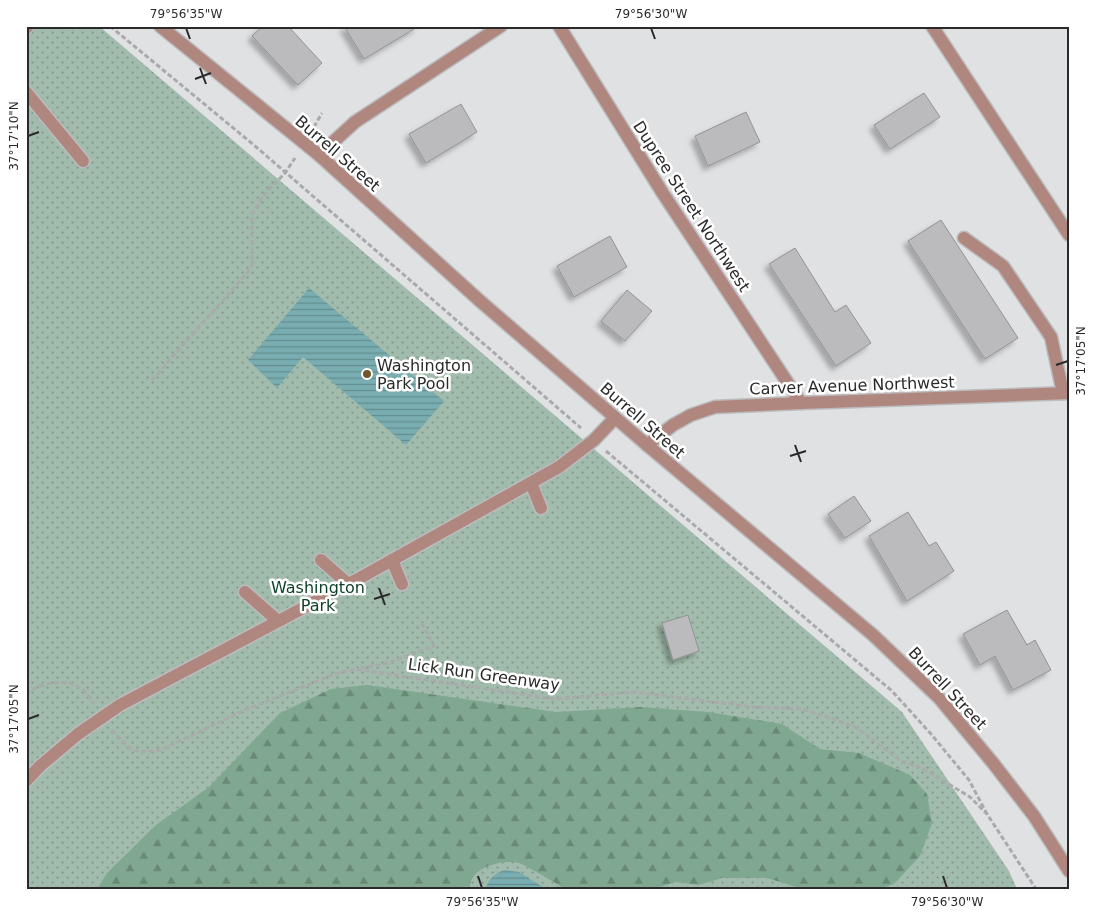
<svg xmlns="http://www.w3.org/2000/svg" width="1095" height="915" font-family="'DejaVu Sans',sans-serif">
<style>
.grass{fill:url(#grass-dots)}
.forest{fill:url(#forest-firs)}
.water{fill:url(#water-rules)}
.building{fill:#bbbbbd;stroke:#939395;filter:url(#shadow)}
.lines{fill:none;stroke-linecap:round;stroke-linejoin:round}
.service-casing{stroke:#bcbcbe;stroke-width:15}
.minor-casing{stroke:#bcbcbe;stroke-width:15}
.tertiary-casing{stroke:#bcbcbe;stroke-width:15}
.path{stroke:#a9aaac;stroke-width:3;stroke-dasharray:5 2.5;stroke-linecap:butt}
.service{stroke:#b0877f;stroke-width:12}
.minor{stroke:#b0877f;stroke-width:12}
.tertiary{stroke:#b0877f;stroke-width:12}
.ticks{fill:none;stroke:#2a2a2b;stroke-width:2}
.poi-dot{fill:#705829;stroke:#fff;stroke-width:2}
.labels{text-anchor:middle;stroke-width:5;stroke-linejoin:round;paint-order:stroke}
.street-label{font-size:16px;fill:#2a2a2b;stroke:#fff}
.poi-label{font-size:16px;fill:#2a2a2b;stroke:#fff;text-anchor:start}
.park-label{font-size:16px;fill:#0f422b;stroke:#fff}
.neatline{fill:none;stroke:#2a2a2b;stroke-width:2}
.ticks-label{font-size:12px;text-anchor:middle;fill:#2a2a2b}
</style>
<defs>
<pattern id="grass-dots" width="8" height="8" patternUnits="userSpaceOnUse" patternTransform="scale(1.25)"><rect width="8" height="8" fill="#a1bcac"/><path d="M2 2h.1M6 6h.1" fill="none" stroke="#83998c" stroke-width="1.8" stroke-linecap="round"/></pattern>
<pattern id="forest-firs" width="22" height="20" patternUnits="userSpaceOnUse" patternTransform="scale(1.25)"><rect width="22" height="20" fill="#80a891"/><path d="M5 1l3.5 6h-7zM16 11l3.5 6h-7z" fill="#698977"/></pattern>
<pattern id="water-rules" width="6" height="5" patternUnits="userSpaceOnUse" patternTransform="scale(1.25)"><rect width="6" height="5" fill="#79adb1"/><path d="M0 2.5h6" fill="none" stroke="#638d90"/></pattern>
<filter id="shadow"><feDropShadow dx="-4.5" dy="4.5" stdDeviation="2.5" flood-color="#0004"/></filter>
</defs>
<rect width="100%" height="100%" fill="#e0e1e3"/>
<!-- grass -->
<polygon class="grass" points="26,26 99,26 902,712 1009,871 1017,889 26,889"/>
<!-- forest -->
<path class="forest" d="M367,685L556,712L641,707L708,712L782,724L820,749L859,753L910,775L927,794L932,823L920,856L894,884L879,889H803L767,878H722L699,885L675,882L655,889H564C562,886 523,864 519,863C503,859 468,867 470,889H97L107,873L156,825L209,787L280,713L331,689Z"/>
<!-- water -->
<g class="water">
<polygon points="309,288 444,401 406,445 303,357 277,388 248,360"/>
<path d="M505,870L519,872L546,889H485C490,878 494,873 505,870Z"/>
</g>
<!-- building -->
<g class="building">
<polygon points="263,26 288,26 322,63 298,85 252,36"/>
<polygon points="344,26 419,26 364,59"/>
<polygon points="924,93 940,117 890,149 874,125"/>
<polygon points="461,104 477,132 426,163 409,134"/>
<polygon points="746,112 760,142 708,166 695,136"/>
<polygon points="941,220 1018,338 985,359 908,241"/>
<polygon points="610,236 627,267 574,297 557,266"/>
<polygon points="795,248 835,312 846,305 871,343 836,366 769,264"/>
<polygon points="627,290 652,311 625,341 601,321"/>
<polygon points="854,496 871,521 845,538 828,514"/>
<polygon points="908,512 929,546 936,542 954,571 907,601 869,536"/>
<polygon points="1007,610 1027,645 1035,640 1051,670 1013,690 995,656 980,665 963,634"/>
<polygon points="688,615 699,651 673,660 662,623"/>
</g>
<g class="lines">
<defs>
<g id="service">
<polyline points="26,28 28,26"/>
<polyline points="26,92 83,161"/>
<polyline points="964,238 1003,266 1051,337 1063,393"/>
<polyline points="531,483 541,508"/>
<polyline points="321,560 348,584"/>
<polyline points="392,560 402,584"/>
<polyline points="245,592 278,621"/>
</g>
<g id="minor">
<polyline points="559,26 662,192 801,403"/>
<polyline points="932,26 1069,235"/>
<polyline points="319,155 355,122 501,26"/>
<polyline points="647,445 673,425 691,415 715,407 801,403 1069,393"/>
<polyline points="26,781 40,766 78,734 120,705 358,579 559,467 594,440 615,418"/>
</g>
<polyline id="tertiary" points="160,26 319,155 480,301 647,445 873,635 939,698 993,763 1034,816 1069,871"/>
</defs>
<!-- service casing -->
<use href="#service" class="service-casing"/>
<!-- minor casing -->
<use href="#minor" class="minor-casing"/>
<!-- tertiary casing -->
<use href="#tertiary" class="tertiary-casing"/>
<!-- path -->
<g class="path">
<polyline points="110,26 255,146 581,428"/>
<polyline points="314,127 322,113"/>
<polyline points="152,380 247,273 252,265 252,215 263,196 285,173 295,158"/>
<polyline points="606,451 892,691 931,734 969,780 987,814"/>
<polyline points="361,668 388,663 434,646 420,620"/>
<path d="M26,693C43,682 71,676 86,693C89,695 91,700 93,703"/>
<polyline points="112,730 128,747 139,752 161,750 245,710 335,674 355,669 553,699 635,692 754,707 801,709 828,717 857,728 901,761 922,768 970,797 987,814 1036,889"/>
</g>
<!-- service -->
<use href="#service" class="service"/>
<!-- minor -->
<use href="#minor" class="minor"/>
<!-- tertiary -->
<use href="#tertiary" class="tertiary"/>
</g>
<!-- ticks -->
<path class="ticks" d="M186,28L190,39M651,28L655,39M200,68L206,84M195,79L211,73M28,136L39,132M1056,365L1068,361M795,445L801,462M790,456L806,451M379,588L385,605M374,599L390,594M28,719L39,715M478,876L482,888M943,876L947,888"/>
<!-- markers -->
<circle class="poi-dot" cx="367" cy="374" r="5"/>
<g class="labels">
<!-- street labels -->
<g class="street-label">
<text transform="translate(338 153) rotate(41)" y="6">Burrell Street</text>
<text transform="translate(692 206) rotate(57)" y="6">Dupree Street Northwest</text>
<text transform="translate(852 385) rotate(-2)" y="6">Carver Avenue Northwest</text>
<text transform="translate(643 420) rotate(41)" y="6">Burrell Street</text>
<text transform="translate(484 674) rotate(8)" y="6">Lick Run Greenway</text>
<text transform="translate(948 688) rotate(47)" y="6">Burrell Street</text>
</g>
<!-- poi labels -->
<g class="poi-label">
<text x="377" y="371">Washington<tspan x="377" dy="18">Park Pool</tspan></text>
</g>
<!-- park labels -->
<g class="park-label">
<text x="318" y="593">Washington<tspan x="318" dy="18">Park</tspan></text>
</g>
</g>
<!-- border -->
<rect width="1095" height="915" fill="none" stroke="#ffffff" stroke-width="55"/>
<rect x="28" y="28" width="1040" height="860" class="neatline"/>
<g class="ticks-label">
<text x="186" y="18">79°56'35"W</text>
<text x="651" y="18">79°56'30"W</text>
<text transform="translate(14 136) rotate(-90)" y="4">37°17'10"N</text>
<text transform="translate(1081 361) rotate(-90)" y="4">37°17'05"N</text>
<text transform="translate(14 719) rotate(-90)" y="4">37°17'05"N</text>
<text x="482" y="906">79°56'35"W</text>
<text x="947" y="906">79°56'30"W</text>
</g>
</svg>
